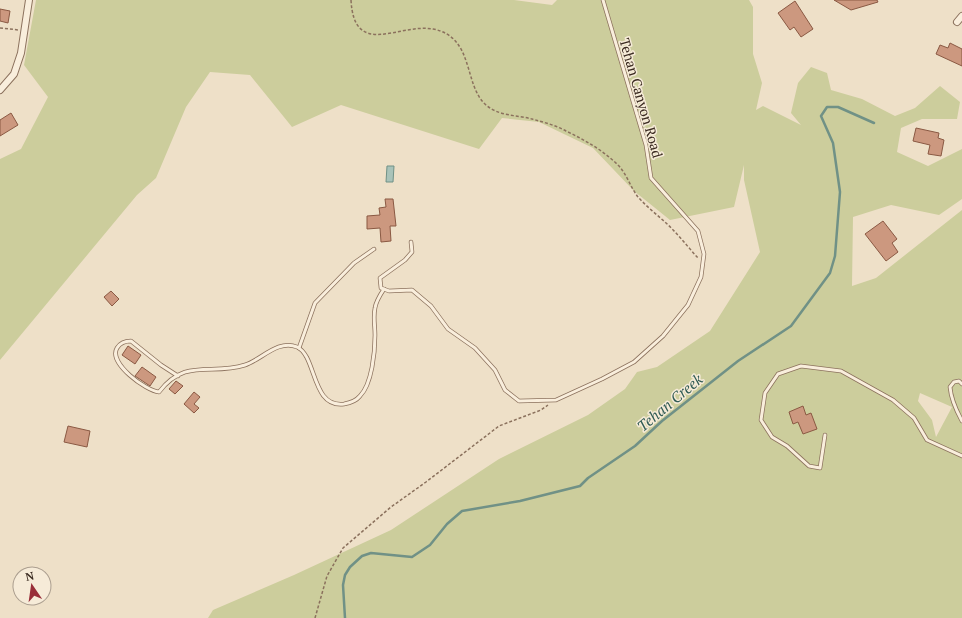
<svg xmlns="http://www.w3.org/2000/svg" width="962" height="618" font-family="'PT Serif',serif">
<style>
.green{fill:#cccd9c;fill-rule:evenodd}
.water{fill:#a9c3b9;stroke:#709186}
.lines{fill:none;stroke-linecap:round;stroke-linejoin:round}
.stream{stroke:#709186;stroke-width:2.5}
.building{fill:#cc987f;stroke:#8a5943}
.service-casing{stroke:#8b715d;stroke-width:4.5}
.minor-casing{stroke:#8b715d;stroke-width:8}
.path{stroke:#8b715d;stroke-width:1.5;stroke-dasharray:3 2;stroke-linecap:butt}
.service{stroke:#f9eedc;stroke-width:3}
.minor{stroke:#f9eedc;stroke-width:6}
.labels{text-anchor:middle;stroke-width:3;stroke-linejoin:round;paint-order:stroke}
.street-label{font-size:14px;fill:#3b2b21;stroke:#f6ebd8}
.water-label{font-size:15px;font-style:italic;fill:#305b54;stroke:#f6ebd8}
</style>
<rect width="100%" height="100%" fill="#eee0c8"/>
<!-- green -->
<path class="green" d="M36,0H514L552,5L557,0H749L753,7V54L762,83L756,110L763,106L801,125L791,113L798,83L811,67L827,73L831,90L862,99L895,116L915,108L940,86L960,102L957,119H922L901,128L897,152L928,166L962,149V199L939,215L891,205L853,217L852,286L876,278L962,210V618H208L213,610L294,575L391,530L499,459L588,415L625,389L637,372L657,367L710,331L760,252L744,180V165L734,207L670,220L634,191L593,148L539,122L502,118L479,149L341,105L292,127L250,75L210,72L186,107L156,178L137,195L0,360V159L21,149L48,97L24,65ZM920,393L952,407L936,437L932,420L918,401Z"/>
<!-- water -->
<polygon class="water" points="387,166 394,166 393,182 386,182"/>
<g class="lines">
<!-- stream -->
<polyline class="stream" points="345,618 343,585 345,575 350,567 362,556 371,553 412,557 430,545 447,524 462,511 520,501 580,486 588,478 635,446 662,421 738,361 791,326 830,273 835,256 840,192 833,143 821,116 827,107 838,107 874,123"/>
</g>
<!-- building -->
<g class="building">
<polygon points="834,0 877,0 878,2 851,10"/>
<polygon points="795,1 813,29 801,37 794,27 790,30 778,13"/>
<polygon points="0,9 10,11 8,23 0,21"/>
<polygon points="950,43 962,49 962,66 936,54 940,45 948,48"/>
<polygon points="11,113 18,125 0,136 0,120"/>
<polygon points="916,128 939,133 938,138 944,140 941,156 928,154 930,145 913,141"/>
<polygon points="385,199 393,199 396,226 390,226 391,241 381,242 380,228 367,229 367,216 380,215 379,208 386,207"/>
<polygon points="883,221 897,239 892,243 898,252 886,261 865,234"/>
<polygon points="111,291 119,299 112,306 104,297"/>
<polygon points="128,346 141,355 135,364 122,355"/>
<polygon points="142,367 156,377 150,386 135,376"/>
<polygon points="176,381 183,386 175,394 169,389"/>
<polygon points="194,392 200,397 194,404 199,408 194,413 184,404"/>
<polygon points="803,406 806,415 811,413 817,429 803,434 798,422 793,424 789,412"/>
<polygon points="68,426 90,431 87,447 64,442"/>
</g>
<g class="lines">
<defs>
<g id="service">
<polyline points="411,242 412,252 405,260 380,278 381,288 389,291 412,290 431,306 448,329 475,348 495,370 505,390 519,401 556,400 602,379 634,362 663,336 688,305 701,277 704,254 698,231 651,178 646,145 603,0"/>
<polyline points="299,348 315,303 354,263 374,249"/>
<path d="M178,376L161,365L131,341C125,341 120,343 117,348C108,363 146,391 159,392C186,357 211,376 245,365C261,360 278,339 297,347C317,356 311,408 344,404C350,403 356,401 360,396C372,384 375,352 375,335C375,326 373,317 375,308C376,301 380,295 384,289"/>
<path d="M962,384L959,381L954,382L950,387C951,399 956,410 962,421"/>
<polyline points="825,435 820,468 809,466 787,446 772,437 761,420 765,393 778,374 801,366 841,371 893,400 914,418 927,440 962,456"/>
</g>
<g id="minor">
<polyline points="957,22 962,16"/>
<polyline points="0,90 14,74 21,53 29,0"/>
</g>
</defs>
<!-- service casing -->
<use href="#service" class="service-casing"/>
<!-- minor casing -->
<use href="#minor" class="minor-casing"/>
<!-- path -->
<g class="path">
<path d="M351,0C354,59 399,23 433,29C475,37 463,85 486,105C498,116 517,115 532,119C543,122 555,125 566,131C585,140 604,151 619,166C627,175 631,188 638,197C646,206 656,214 665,222C677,233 687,246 698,258"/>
<polyline points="0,28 19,30"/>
<polyline points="315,618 327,576 343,548 391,507 426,482 499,426 541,410 548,405"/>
</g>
<!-- service -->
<use href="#service" class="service"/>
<!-- minor -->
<use href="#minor" class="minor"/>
</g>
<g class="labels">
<!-- street labels -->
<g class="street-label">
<text transform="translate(641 98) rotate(74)" y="5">Tehan Canyon Road</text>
</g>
<!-- water labels -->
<g class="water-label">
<text transform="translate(670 403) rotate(-40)" y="5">Tehan Creek</text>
</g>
</g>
<!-- north arrow -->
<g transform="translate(32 586) rotate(347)"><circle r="19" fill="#f6ebd8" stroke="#ab9e8f"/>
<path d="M0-3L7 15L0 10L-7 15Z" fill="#992e38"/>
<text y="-6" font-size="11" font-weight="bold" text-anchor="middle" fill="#3b2b21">N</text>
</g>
</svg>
